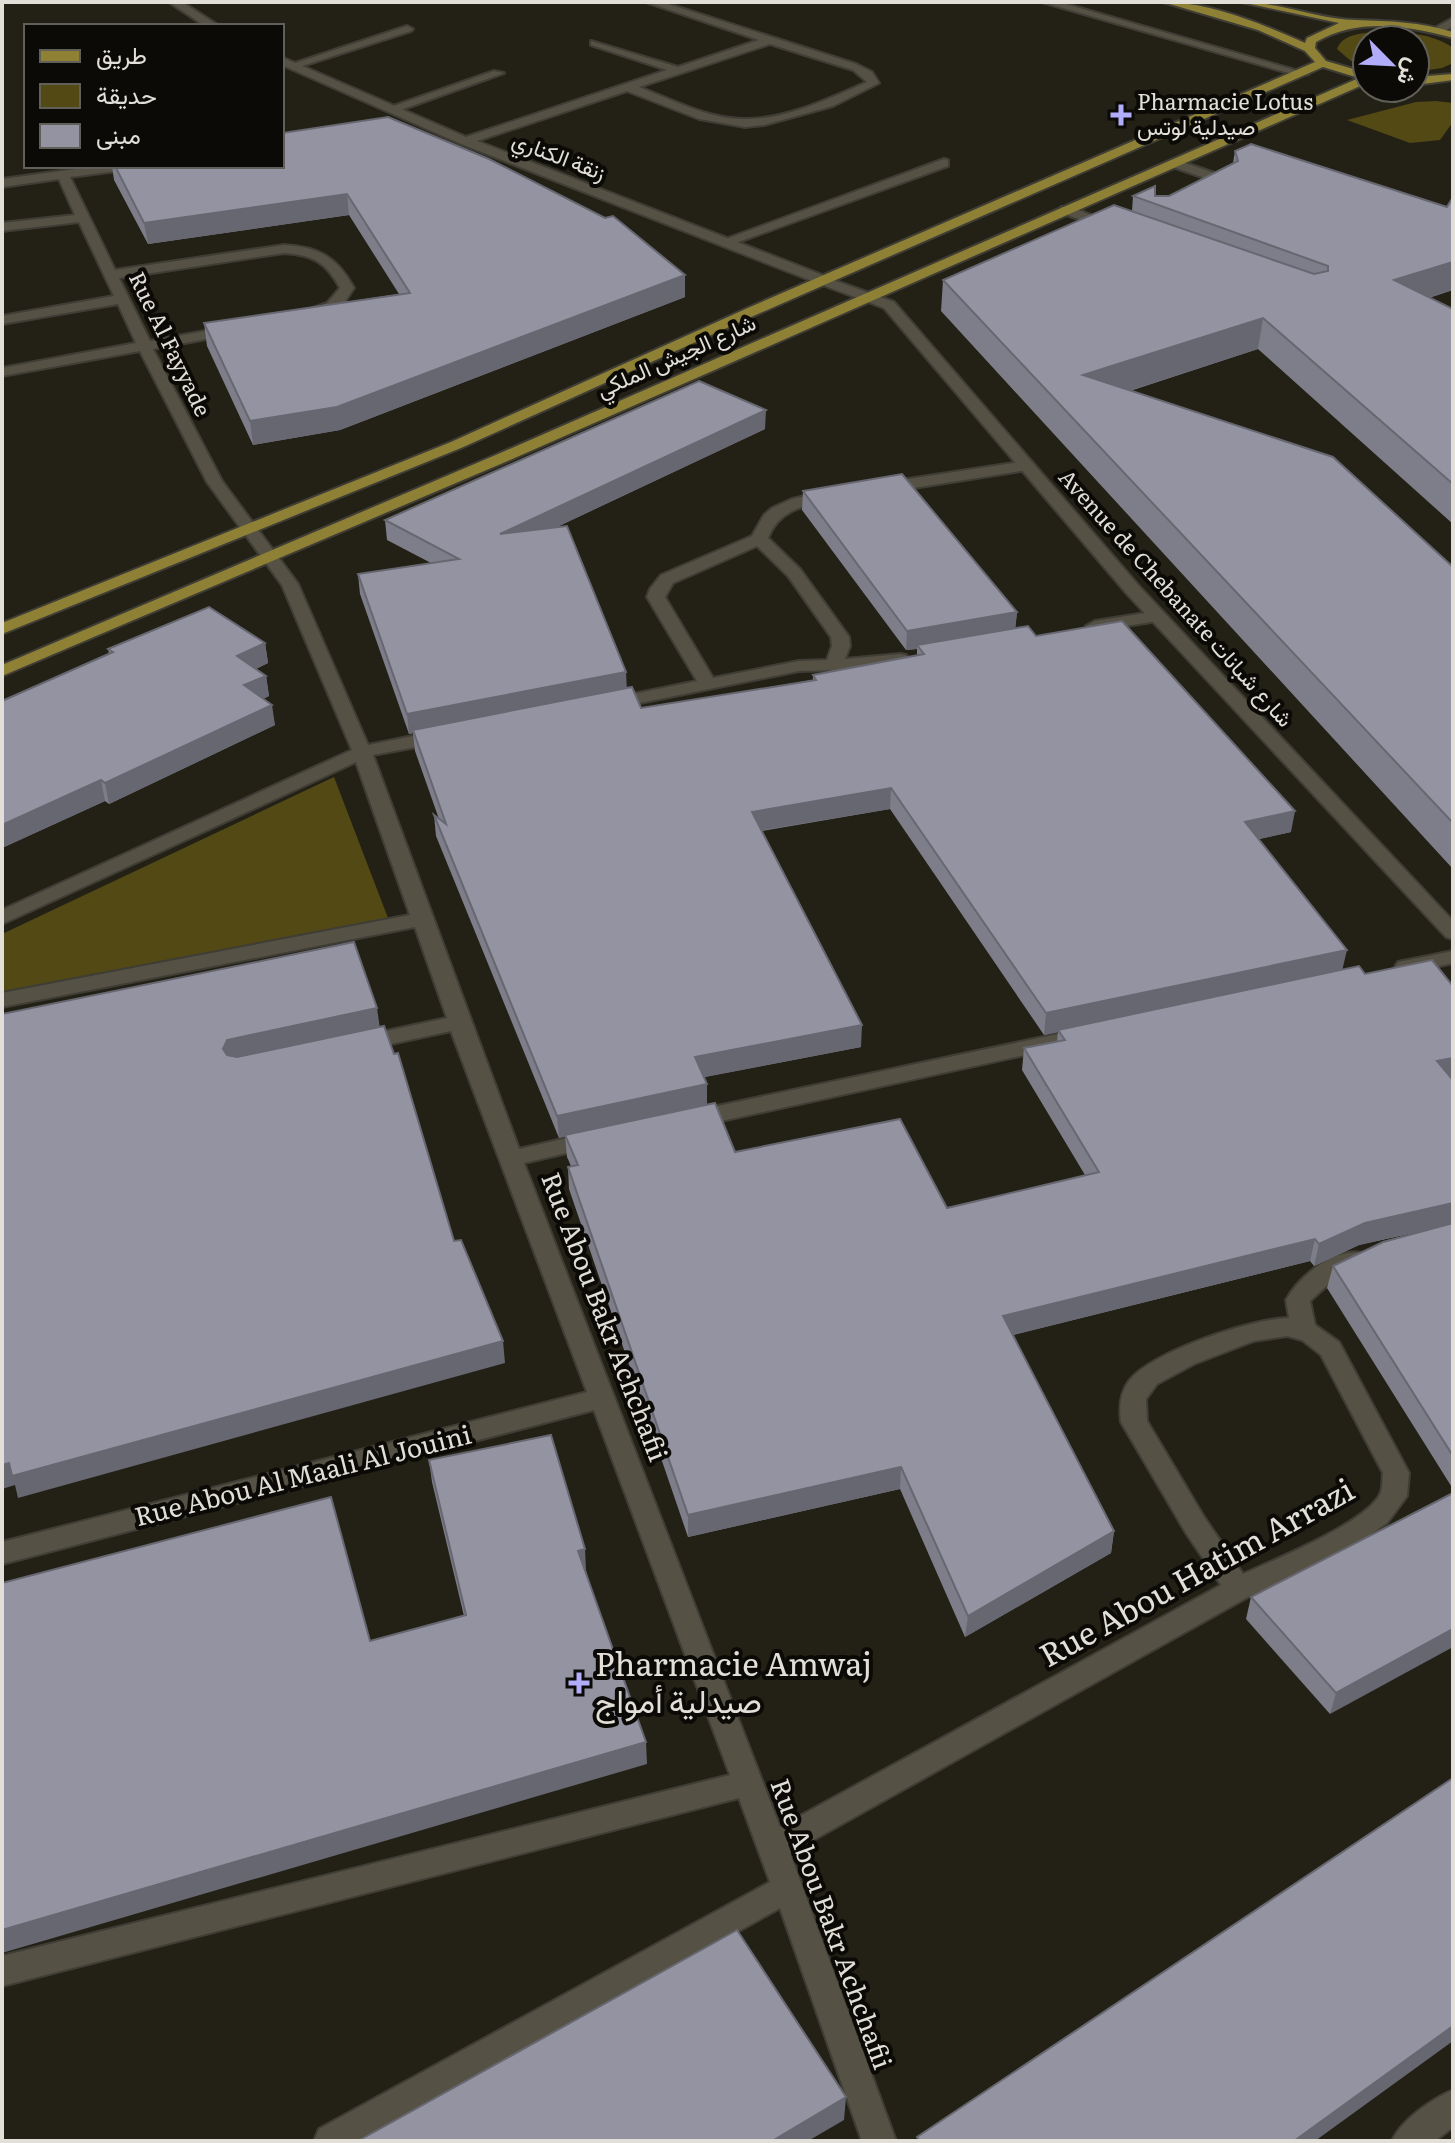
<svg xmlns="http://www.w3.org/2000/svg" width="1455" height="2143" font-family="Literata,Vazirmatn,serif">
<style>
.green{fill:#524915}
.lines{fill:none;stroke-linecap:round;stroke-linejoin:round}
.service-casing{stroke:#3f3d35;stroke-width:4}
.minor-casing{stroke:#3f3d35;stroke-width:4}
.tertiary-casing{stroke:#3f3d35;stroke-width:4}
.primary-casing{stroke:#3f3d35;stroke-width:4}
.service{fill:#555245;fill-rule:evenodd}
.minor{fill:#555245;fill-rule:evenodd}
.tertiary{fill:#555245;fill-rule:evenodd}
.primary{fill:#8e8135;fill-rule:evenodd}
.wall{fill:#7e7e8b;fill-rule:evenodd}
.shaded-wall{fill:#676771}
.building{fill:#9393a2;stroke:#676771;stroke-width:2}
.poi-dot{fill:#b1adfa;stroke:#0b0a06;stroke-width:3}
.labels{text-anchor:middle;stroke-width:8;stroke-linejoin:round;paint-order:stroke}
.far-poi-label{font-size:22px;fill:#e1dfd8;stroke:#0b0a06;text-anchor:start}
.far-street-label{font-size:22px;fill:#e1dfd8;stroke:#0b0a06}
.street-label{font-size:26px;fill:#e1dfd8;stroke:#0b0a06}
.near-street-label{font-size:32px;fill:#e1dfd8;stroke:#0b0a06}
.near-poi-label{font-size:32px;fill:#e1dfd8;stroke:#0b0a06;text-anchor:start}
</style>
<rect width="100%" height="100%" fill="#232115"/>
<!-- green -->
<g class="green">
<path d="M1379,32C1403,32 1433,33 1453,48V63L1442,68L1415,72V40H1367V67L1351,61L1337,49C1343,33 1364,33 1379,32Z"/>
<polygon points="1436,101 1453,103 1453,122 1440,140 1410,143 1347,120 1416,102"/>
<polygon points="334,777 388,918 2,992 2,934"/>
</g>
<g class="lines">
<defs>
<g id="service">
<polygon points="407,26 413,29 411,31 296,68 286,66"/>
<polygon points="494,71 504,73 395,112 385,109"/>
<polygon points="944,159 948,160 948,166 730,245 718,242"/>
<polygon points="1174,159 1229,178 1233,187 1228,195 1218,195 1219,183 1170,166 1168,163"/>
<polygon points="1061,207 1071,207 1121,227 1114,231 1061,213"/>
</g>
<g id="minor">
<polygon points="169,2 182,2 219,26 205,26"/>
<path d="M646,2H662L856,64L872,72L879,83L833,106L764,125L745,127L699,119L627,91L477,141L830,278V284H820L461,144L282,65V58L286,59L466,137L667,70L591,45V41L678,67L759,40ZM770,44L853,70L867,82C830,98 787,119 747,119C710,120 673,100 639,87Z"/>
<polygon points="1042,2 1059,2 1309,74 1299,76"/>
<polygon points="1453,18 1453,26 1441,33 1433,33 1433,29"/>
<path d="M98,166H131L125,170L70,177L115,270L284,245C319,247 337,257 354,288L342,306L310,318L305,317V311L327,303L340,288C326,262 313,255 284,253L119,278L150,341L233,326L240,330L233,334L153,349L222,481L298,584L368,745L443,730L452,736L443,742L373,755L519,1149L593,1132L601,1135L604,1140L601,1145L524,1163L780,1827L1221,1585L1186,1533L1121,1422C1119,1407 1120,1393 1129,1381C1150,1352 1254,1318 1289,1318L1286,1300C1300,1275 1337,1245 1367,1254L1371,1260L1367,1266L1333,1280L1310,1301L1315,1325L1339,1342L1409,1473L1407,1496L1387,1523L1348,1550L1248,1597L790,1853L896,2141H862L780,1908L363,2141H314L319,2129L770,1882L739,1798L2,1986V1956L730,1775L594,1410L2,1564V1542L587,1392L451,1031L358,1051L350,1049L347,1044L350,1039L358,1037L447,1018L415,927L2,1007V993L410,915L356,762L2,924V910L352,750L282,585L207,482L140,351L2,376V368L136,343L118,304L2,324V316L114,296L79,222L2,231V223L75,215L59,179L2,187V179ZM1287,1336L1302,1340L1321,1355L1383,1473C1382,1479 1383,1486 1381,1492C1371,1521 1272,1561 1243,1574L1204,1517L1147,1421L1146,1399L1157,1384L1194,1364L1254,1341Z"/>
<polygon points="1027,461 1033,463 1033,469 882,493 874,488 882,483"/>
<path d="M832,490L840,495L838,498C809,505 780,507 768,538L800,569L849,637L850,646L845,659L900,654L906,655L909,659L906,663L873,669L799,671L610,709L604,708L601,704L604,700L697,681L647,597L650,589L661,575L752,536L764,515L772,508L792,499ZM757,546L788,576L831,637L832,646L827,660L799,661L713,678L665,597L673,583Z"/>
<polygon points="1158,611 1167,616 1164,620 1095,631 1086,626 1095,621"/>
<polygon points="1453,951 1453,963 1405,974 1395,967 1398,962"/>
<polygon points="1086,1028 1094,1030 1097,1035 1094,1040 689,1128 681,1125 678,1120 681,1115 689,1112"/>
<path d="M1453,2090V2127L1435,2141H1392C1401,2120 1432,2099 1453,2090Z"/>
</g>
<polygon id="tertiary" points="825,277 894,302 1139,586 1453,921 1453,939 1446,937 1127,594 884,308 820,284 820,278"/>
<g id="primary">
<path d="M1163,2C1210,2 1262,24 1305,43L1307,38L1339,23L1241,2C1280,2 1320,20 1356,20C1390,21 1420,22 1453,32V38C1407,26 1360,17 1316,42L1315,48L1326,61L1367,73V83L510,460L2,676V665L498,454L1359,78L1323,67L760,313L461,448L2,634V623L451,442L750,307L1315,62L1305,51L1258,30Z"/>
<polygon points="1453,74 1453,80 1415,85 1415,77"/>
</g>
</defs>
<!-- service casing -->
<use href="#service" class="service-casing"/>
<!-- minor casing -->
<use href="#minor" class="minor-casing"/>
<!-- tertiary casing -->
<use href="#tertiary" class="tertiary-casing"/>
<!-- primary casing -->
<use href="#primary" class="primary-casing"/>
<!-- service -->
<use href="#service" class="service"/>
<!-- minor -->
<use href="#minor" class="minor"/>
<!-- tertiary -->
<use href="#tertiary" class="tertiary"/>
<!-- primary -->
<use href="#primary" class="primary"/>
</g>
<!-- wall -->
<g class="wall">
<polygon points="1235,151 1447,207 1453,197 1453,290 1429,298 1453,309 1453,524 1258,349 1130,391 1453,567 1453,869 941,311 943,280 1132,211 1133,196 1169,196 1233,163"/>
<polygon points="112,166 282,166 685,275 685,297 340,430 253,445 207,346 204,323 399,294 349,215 148,244 114,180"/>
<path d="M765,429L557,527L627,688L641,708L813,680V675L917,656V649L906,650L802,510L803,491L1017,612L1015,629L1036,636L1291,832L1259,839L1342,969L1365,974L1453,986V1078L1452,1079L1453,1080V1489L1327,1288L1333,1266L1445,1226L1359,1245L1314,1266L1310,1261L1013,1335L1114,1531L1111,1553L965,1637L900,1489L688,1537L569,1189L568,1167L571,1166L567,1157L565,1136L559,1138L436,836L434,815L439,819L415,751L413,733L409,734L360,594L358,574L431,563L387,540L385,520ZM890,809L1044,1035L1058,1032L1057,1042L1024,1048L1022,1070L1085,1175L947,1208L735,1152L707,1105V1084L704,1077L861,1047L762,831Z"/>
<polygon points="265,643 268,663 256,669 266,676 269,696 263,699 275,725 109,804 105,801 2,848 109,654 108,649"/>
<polygon points="429,1460 586,1571 647,1764 370,1641 464,1616 432,1482"/>
<polygon points="1453,1493 1330,1714 1246,1619 1251,1597"/>
</g>
<!-- shaded-wall -->
<g class="shaded-wall">
<polygon points="347,194 349,215 148,244 144,223"/>
<polygon points="1453,262 1453,290 1388,310 1394,280"/>
<polygon points="685,275 685,297 340,430 253,445 250,421"/>
<polygon points="1263,318 1258,349 1079,407 1083,375"/>
<polygon points="766,410 765,429 501,553 500,534"/>
<polygon points="1017,612 1015,632 917,645 917,649 906,650 907,631"/>
<polygon points="265,643 268,663 240,676 237,656"/>
<polygon points="626,672 627,692 409,734 407,714"/>
<polygon points="266,676 269,696 247,705 244,685"/>
<polygon points="272,705 275,725 109,804 105,783"/>
<polygon points="101,780 105,801 2,848 2,825"/>
<polygon points="891,788 890,809 752,832 752,812"/>
<polygon points="1295,811 1291,832 1242,843 1245,822"/>
<polygon points="1347,950 1342,971 1044,1035 1046,1013"/>
<polygon points="377,1008 380,1029 226,1071 223,1049 227,1040"/>
<polygon points="862,1025 861,1047 695,1079 695,1057"/>
<polygon points="1453,1058 1453,1078 1432,1083 1437,1061"/>
<polygon points="707,1084 707,1106 559,1138 557,1116"/>
<polygon points="1453,1203 1452,1224 1359,1245 1314,1266 1319,1244 1365,1223"/>
<polygon points="1315,1239 1310,1261 1001,1338 1003,1316"/>
<polygon points="503,1341 505,1363 18,1498 15,1485 2,1489 2,1465"/>
<polygon points="901,1467 900,1489 688,1537 688,1515"/>
<polygon points="1114,1531 1111,1553 965,1637 968,1616"/>
<polygon points="585,1549 586,1571 579,1573 578,1551"/>
<polygon points="1453,1629 1453,1647 1330,1714 1336,1693"/>
<polygon points="646,1742 647,1764 2,1953 2,1930"/>
<polygon points="1453,2026 1453,2041 1315,2141 1294,2141"/>
<polygon points="846,2097 844,2120 808,2141 772,2141"/>
</g>
<!-- building -->
<g class="building">
<polygon points="388,117 489,159 605,218 613,216 685,275 337,407 250,421 204,323 410,293 347,194 144,223 115,166 282,166 282,133"/>
<polygon points="1251,144 1447,207 1453,197 1453,262 1394,280 1453,309 1453,484 1263,318 1083,375 1333,457 1453,567 1453,823 943,280 1114,205 1314,274 1328,271 1328,266 1133,196 1155,186 1155,196 1169,196 1238,161 1235,151"/>
<polygon points="699,381 766,410 500,534 567,526 626,672 407,714 358,574 459,559 385,520"/>
<polygon points="902,474 1017,612 907,631 803,491"/>
<polygon points="209,607 265,643 237,656 266,676 244,685 272,705 105,783 101,780 2,825 2,701 113,652 108,649"/>
<polygon points="1122,621 1295,811 1245,822 1347,950 1046,1013 891,788 752,812 862,1025 695,1057 707,1084 557,1116 434,815 446,824 413,730 632,687 641,708 816,680 813,675 924,654 917,645 1028,626 1036,636"/>
<polygon points="354,942 377,1008 227,1040 223,1049 227,1055 237,1057 384,1026 394,1054 398,1053 454,1241 461,1240 503,1341 12,1476 9,1463 2,1465 2,1014"/>
<polygon points="1432,960 1453,986 1453,1058 1437,1061 1453,1080 1453,1203 1365,1223 1319,1244 1315,1239 1003,1316 1114,1531 968,1616 901,1467 688,1515 568,1167 578,1165 565,1135 715,1103 735,1152 900,1119 947,1208 1099,1172 1024,1048 1065,1040 1058,1030 1359,966 1365,974"/>
<polygon points="1453,1223 1453,1456 1333,1266 1383,1242"/>
<polygon points="551,1435 585,1549 578,1551 646,1742 2,1930 2,1583 331,1497 370,1641 466,1615 429,1460"/>
<polygon points="1453,1493 1453,1629 1336,1693 1251,1597"/>
<polygon points="1453,1778 1453,2026 1294,2141 920,2141 917,2137"/>
<polygon points="737,1930 846,2097 772,2141 358,2141"/>
</g>
<!-- markers -->
<g class="poi-dot">
<path d="M1117 103h8v8h8v8h-8v8h-8v-8h-8v-8h8z"/>
<path d="M575 1671h8v8h8v8h-8v8h-8v-8h-8v-8h8z"/>
</g>
<g class="labels">
<!-- far-poi labels -->
<g class="far-poi-label">
<text x="1137" y="110">Pharmacie Lotus<tspan x="1137" dy="25">صيدلية لوتس</tspan></text>
</g>
<!-- far-street labels -->
<g class="far-street-label">
<text transform="translate(559 156) rotate(21)" y="8">زنقة الكناري</text>
<text transform="translate(170 344) rotate(64)" y="8">Rue Al Fayyade</text>
<text transform="translate(676 356) rotate(-24)" y="8">شارع الجيش الملكي</text>
<text transform="translate(1176 598) rotate(48)" y="8">Avenue de Chebanate شارع شبانات</text>
</g>
<!-- street labels -->
<g class="street-label">
<text transform="translate(604 1317) rotate(69)" y="9">Rue Abou Bakr Achchafii</text>
<text transform="translate(303 1476) rotate(-14)" y="9">Rue Abou Al Maali Al Jouini</text>
<text transform="translate(831 1924) rotate(70)" y="9">Rue Abou Bakr Achchafii</text>
</g>
<!-- near-street labels -->
<g class="near-street-label">
<text transform="translate(1197 1573) rotate(-29)" y="11">Rue Abou Hatim Arrazi</text>
</g>
<!-- near-poi labels -->
<g class="near-poi-label">
<text x="595" y="1676">Pharmacie Amwaj<tspan x="595" dy="37">صيدلية أمواج</tspan></text>
</g>
</g>
<!-- border -->
<rect width="1455" height="2143" fill="none" stroke="#e1dfd8" stroke-width="8"/>
<!-- legend -->
<rect x="24" y="24" width="260" height="144" fill="#0b0a06" stroke="#615f5a" stroke-width="2"/>
<rect x="40" y="50" width="40" height="12" fill="#8e8135" stroke="#615f5a" stroke-width="2"/>
<text x="96" y="64" font-size="24" fill="#e1dfd8">طريق</text>
<rect x="40" y="84" width="40" height="24" fill="#524915" stroke="#615f5a" stroke-width="2"/>
<text x="96" y="104" font-size="24" fill="#e1dfd8">حديقة</text>
<rect x="40" y="124" width="40" height="24" fill="#9393a2" stroke="#615f5a" stroke-width="2"/>
<text x="96" y="144" font-size="24" fill="#e1dfd8">مبنى</text>
<!-- north arrow -->
<g transform="translate(1391 64) rotate(114)"><circle r="38" fill="#0b0a06" stroke="#615f5a" stroke-width="2"/>
<path d="M0-6L14 30L0 20L-14 30Z" fill="#b1adfa"/>
<text y="-12" font-size="22" font-weight="bold" text-anchor="middle" fill="#e1dfd8">ش</text>
</g>
</svg>
